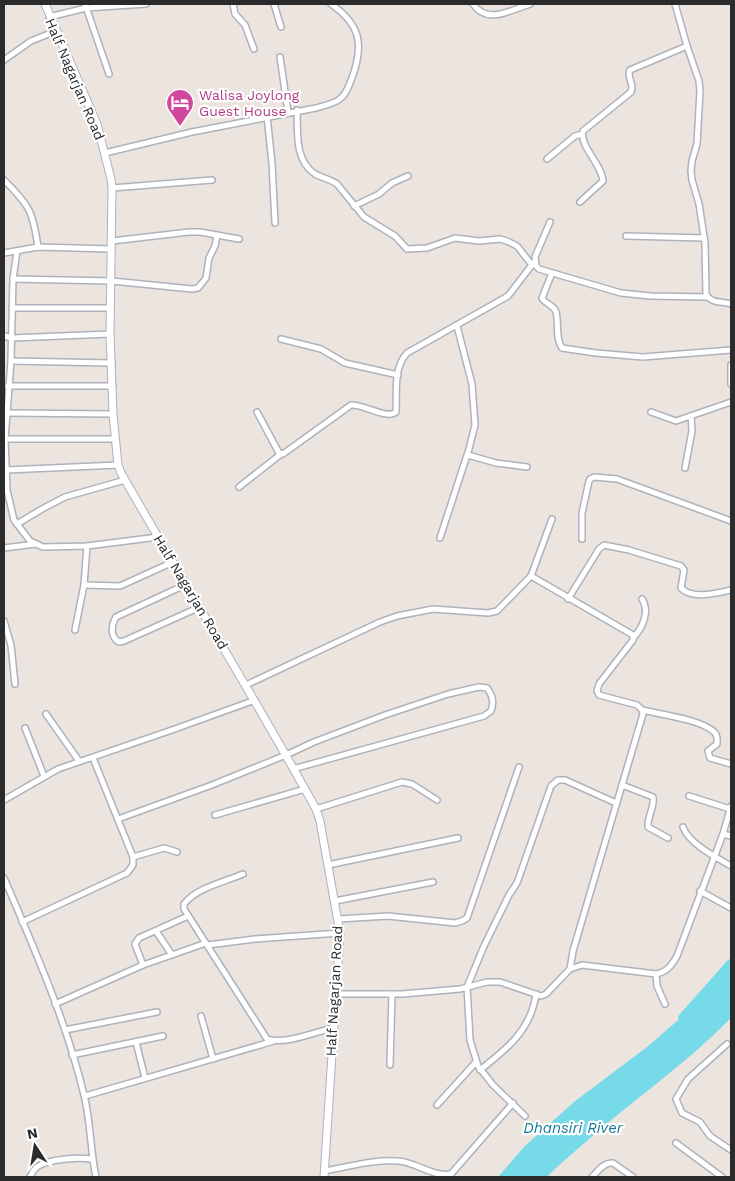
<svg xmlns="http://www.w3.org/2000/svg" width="735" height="1181" font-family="'Work Sans',sans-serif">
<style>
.water{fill:#76dae9}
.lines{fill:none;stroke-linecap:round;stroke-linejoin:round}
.river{stroke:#76dae9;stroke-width:10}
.street-casing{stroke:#aeb2bb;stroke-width:8}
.secondary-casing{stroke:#aeb2bb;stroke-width:9}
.street{stroke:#fff;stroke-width:5}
.secondary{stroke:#fff;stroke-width:7}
.labels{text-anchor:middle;stroke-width:4.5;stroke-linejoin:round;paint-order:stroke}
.street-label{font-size:14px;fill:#2b2b2b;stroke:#fff}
.hotel-label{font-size:14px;fill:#b23c85;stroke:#fff;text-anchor:start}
.water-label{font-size:15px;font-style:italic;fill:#147b96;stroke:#fff}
</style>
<rect width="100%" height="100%" fill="#ece4de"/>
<!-- water -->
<path class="water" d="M731,970V1018C685,1065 630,1102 581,1146C570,1156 557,1166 547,1177H498L525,1146L574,1102L647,1047L720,984Z"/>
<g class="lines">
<!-- river -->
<polyline class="river" points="683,1018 731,964"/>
<defs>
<g id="street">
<polyline points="85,4 109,74"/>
<polyline points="233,4 235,14 245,25 254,49"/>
<polyline points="274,4 281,27"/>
<path d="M473,4C487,25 511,10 530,4"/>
<path d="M675,4L687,46L699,81L700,91L697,144L692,161L691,171L692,180L699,204L705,243L706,294C711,304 722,301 731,304"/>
<polyline points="49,17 86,8 146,4"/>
<polyline points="280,57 288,112"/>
<polyline points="4,60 31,41 56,31"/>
<path d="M297,110C298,132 294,160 315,174C322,178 330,179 337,184L364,217L395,236L407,249L427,248L455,238L479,241L500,239L507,241L517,246L532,265"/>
<polyline points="267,116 272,163 275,223"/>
<path d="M105,153L192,132L316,108C325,105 335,104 341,98C347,93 349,85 352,78C364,45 361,25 331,4"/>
<polyline points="547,159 575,136 582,134"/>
<path d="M4,180C30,206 33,212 38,247"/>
<polyline points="112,188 212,180"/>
<path d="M580,202L603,181C602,164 579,146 583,131L631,92C635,84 626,77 630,70L687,46"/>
<polyline points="354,206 379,194 392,183 408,176"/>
<polyline points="550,222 535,257 536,266 539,269 621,293 650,296 708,297"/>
<polyline points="626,236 704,238"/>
<polyline points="112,241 189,232 200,232 239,239"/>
<polyline points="17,251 13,279 11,361 5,439 7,490 14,520 30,541 43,547 87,546 158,537"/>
<polyline points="4,253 38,247 111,249"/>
<path d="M552,273L542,298C545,304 554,305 556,312C559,323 555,338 562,348L596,353L643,357L731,350"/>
<polyline points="13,279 112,281 192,289 198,288 206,278 209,258 215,246 217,235"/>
<polyline points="12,308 110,308"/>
<polyline points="4,336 12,338 110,334"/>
<polyline points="281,339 321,349 345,363 398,375"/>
<polyline points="11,361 112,363"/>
<polyline points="731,365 731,384"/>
<polyline points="8,386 113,386"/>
<path d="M257,412L279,453L283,454L351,405C364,404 387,420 396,412C397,393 393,368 407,353L508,296L535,261"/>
<polyline points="651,412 676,421 731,402"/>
<polyline points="7,413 113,414"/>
<polyline points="5,439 115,439"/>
<polyline points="468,455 496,463 527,467"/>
<polyline points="685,468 692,431 691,416"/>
<polyline points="6,470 118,465"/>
<polyline points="239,487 281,454"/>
<polyline points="17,524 42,509 65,497 125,480"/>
<polyline points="440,538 469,449 475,425 472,384 457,326"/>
<polyline points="582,539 582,513 589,481 590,479 594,477 617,479 731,521"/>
<polyline points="4,548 36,544"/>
<polyline points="531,576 633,635 633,640 599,684 597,691 599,695 637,705 642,710 643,714 573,951 570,969"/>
<path d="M187,584L116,617C111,625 110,637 119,642L124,641L200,607"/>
<polyline points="84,585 120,586 173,562"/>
<path d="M568,599L599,549L604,545L629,550L681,566L684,570L681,588C692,600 717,593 731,590"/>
<polyline points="4,621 11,645 15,684"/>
<polyline points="75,630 84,585 87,546"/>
<path d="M634,637C643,627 650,611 642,599"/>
<polyline points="246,685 380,622 397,616 433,609 488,613 497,611 531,576 552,519"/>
<path d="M642,710C659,714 704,720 715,733C718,736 717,740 717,744L708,751L710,758L731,764"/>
<polyline points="46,714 79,761"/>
<polyline points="25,728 44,776"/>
<path d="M622,785L653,797C655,807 647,817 648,827L668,838"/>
<polyline points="689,796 730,809"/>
<polyline points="4,800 58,769 172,730 255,700"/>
<polyline points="316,809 402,782 412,784 437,800"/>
<polyline points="215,815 305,789"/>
<path d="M118,819L212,785L286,755L314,742L385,715L448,694L479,687L487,688C493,696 494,702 491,711L484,716L293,769"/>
<path d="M683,827C689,844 716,857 731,866"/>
<polyline points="723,834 731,836"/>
<polyline points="133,857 164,848 177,852"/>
<polyline points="328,865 458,838"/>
<path d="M243,874C224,882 196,888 184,904V909L267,1039C285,1045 315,1032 333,1028"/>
<path d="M4,878C34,948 66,1020 84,1095C91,1122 90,1150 96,1177"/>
<polyline points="700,891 731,908"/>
<polyline points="335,901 433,882"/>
<polyline points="338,919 388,916 455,923 462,921 467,918 519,767"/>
<polyline points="22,922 127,873 133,865 133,857 93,758"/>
<polyline points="156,931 172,955"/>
<polyline points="208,945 255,939 340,933"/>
<polyline points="143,965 135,944 139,938 188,916"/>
<polyline points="656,974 657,986 665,1004"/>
<path d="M335,994H402L460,989L487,982H500L541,996L546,994L570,969L582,965L656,974C667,972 672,965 677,956L723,834L731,806"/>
<polyline points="55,1004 143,965 206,943"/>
<polyline points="201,1016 213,1059"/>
<polyline points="65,1030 157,1012"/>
<polyline points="136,1042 145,1078"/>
<polyline points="727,1044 688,1079 676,1099 682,1113 700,1122 710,1136 731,1150"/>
<polyline points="72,1055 163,1036"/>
<polyline points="390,1065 392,994"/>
<path d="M480,1070C507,1049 531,1030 536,994"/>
<polyline points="85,1096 274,1041"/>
<polyline points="437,1105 476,1062"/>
<polyline points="525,1116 493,1085 478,1066 470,1040 467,987 484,946 509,895 517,883 551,786 558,780 565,780 616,803"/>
<polyline points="676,1143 722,1177"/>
<path d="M324,1171C348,1167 374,1159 398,1161C416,1162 432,1177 451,1174L513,1103"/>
<path d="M30,1177C32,1173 33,1170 37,1167C48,1159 78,1157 92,1159"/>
<path d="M592,1177C598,1171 604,1162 613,1163L633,1177"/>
</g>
<path id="secondary" d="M45,4L97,124L111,179L112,188L110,334L113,414L118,465L121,473C185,585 253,695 316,809L320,821L340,933L324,1177"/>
</defs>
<!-- street casing -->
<use href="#street" class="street-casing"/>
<!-- secondary casing -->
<use href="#secondary" class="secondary-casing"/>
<!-- street -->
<use href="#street" class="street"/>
<!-- secondary -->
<use href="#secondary" class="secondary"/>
</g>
<!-- icons -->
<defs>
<symbol id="hotel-pin" viewBox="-11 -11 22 30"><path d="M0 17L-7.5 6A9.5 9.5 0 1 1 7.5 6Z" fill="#d1479c" stroke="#fff"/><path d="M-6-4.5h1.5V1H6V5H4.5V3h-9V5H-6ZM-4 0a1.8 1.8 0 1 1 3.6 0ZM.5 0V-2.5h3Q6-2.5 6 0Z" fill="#fff"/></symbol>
</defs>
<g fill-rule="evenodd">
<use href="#hotel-pin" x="164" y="87" width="32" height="43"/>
</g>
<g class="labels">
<!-- street labels -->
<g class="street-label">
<text transform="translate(75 79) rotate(67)" y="5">Half Nagarjan Road</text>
<text transform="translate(191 592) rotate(59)" y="5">Half Nagarjan Road</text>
<text transform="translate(334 991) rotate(-87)" y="5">Half Nagarjan Road</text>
</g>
<!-- hotel labels -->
<g class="hotel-label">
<text x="199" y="100">Walisa Joylong<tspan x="199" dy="16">Guest House</tspan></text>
</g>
<!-- water labels -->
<g class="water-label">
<text x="573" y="1133">Dhansiri River</text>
</g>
</g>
<!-- border -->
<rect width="735" height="1181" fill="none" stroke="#2b2b2b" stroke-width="10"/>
<!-- north arrow -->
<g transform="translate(35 1146) rotate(348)" stroke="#ffffff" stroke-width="4" paint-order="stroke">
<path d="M0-4L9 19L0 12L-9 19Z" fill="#2b2b2b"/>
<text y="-8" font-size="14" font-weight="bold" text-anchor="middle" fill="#2b2b2b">N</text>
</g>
</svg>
